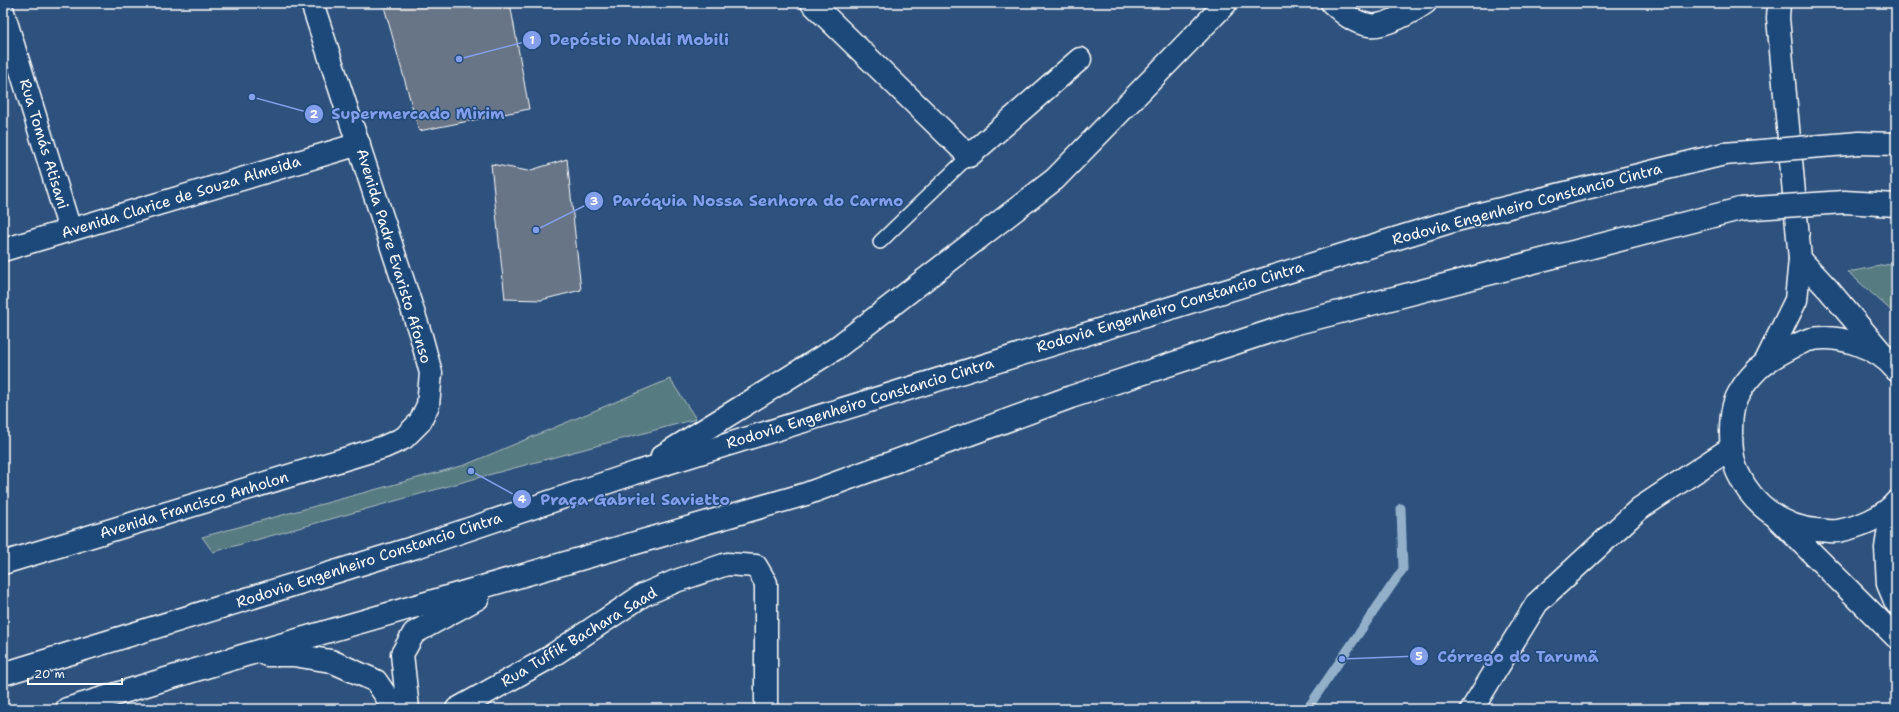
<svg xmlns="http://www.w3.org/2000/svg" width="1899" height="712" font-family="'Shantell Sans',sans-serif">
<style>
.green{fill:#567b81;stroke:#aabdc0}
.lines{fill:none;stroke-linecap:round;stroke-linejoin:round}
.stream{stroke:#93b0cb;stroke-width:9}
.building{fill:#687487;stroke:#fff}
.service-casing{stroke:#fff;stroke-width:16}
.minor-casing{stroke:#fff;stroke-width:25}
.tertiary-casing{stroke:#fff;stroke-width:25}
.primary-casing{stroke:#fff;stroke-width:25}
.motorway-casing{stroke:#fff;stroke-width:25}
.service{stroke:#1f4a7a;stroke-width:13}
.minor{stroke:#1f4a7a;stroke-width:22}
.tertiary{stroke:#1f4a7a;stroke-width:22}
.primary{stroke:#1f4a7a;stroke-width:22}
.motorway{stroke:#1f4a7a;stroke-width:22}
.motorway-bridge-casing{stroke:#fff;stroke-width:25;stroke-linecap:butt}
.motorway-bridge{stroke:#1f4a7a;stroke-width:22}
.labels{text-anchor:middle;stroke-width:3;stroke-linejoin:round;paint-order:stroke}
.street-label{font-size:15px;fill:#fff;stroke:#1f4a7a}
.leader{fill:none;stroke:#839eea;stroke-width:1.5}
.callout-dot{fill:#839eea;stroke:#1f4a7a;stroke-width:1.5}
.mark-label{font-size:12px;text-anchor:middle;font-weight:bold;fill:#fff}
.callout-label{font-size:16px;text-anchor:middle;font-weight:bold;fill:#839eea;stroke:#1f4a7a;stroke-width:3;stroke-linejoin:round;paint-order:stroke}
</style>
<rect width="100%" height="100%" fill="#2e527d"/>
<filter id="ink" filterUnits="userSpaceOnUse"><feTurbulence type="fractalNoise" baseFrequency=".025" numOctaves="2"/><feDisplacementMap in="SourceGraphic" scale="8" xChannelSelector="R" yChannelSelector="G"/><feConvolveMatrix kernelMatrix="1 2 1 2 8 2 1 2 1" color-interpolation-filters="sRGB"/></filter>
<g filter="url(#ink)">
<!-- green -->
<g class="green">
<polygon points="1896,263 1896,315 1848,272"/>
<polygon points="670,379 696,419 477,478 213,552 202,537 465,465"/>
</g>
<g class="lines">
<!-- stream -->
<g class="stream">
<polyline points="1684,4 1684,3"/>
<polyline points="1307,709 1403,569 1401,508"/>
</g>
</g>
<!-- building -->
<g class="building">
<polygon points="383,3 467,3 468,8 493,3 510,3 529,109 419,131"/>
<polygon points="567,159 581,290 541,300 505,299 491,164 528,171"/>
</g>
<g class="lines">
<defs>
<polyline id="service" points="880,242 969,156"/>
<g id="minor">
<polyline points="812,3 969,156 1080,59"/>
<polyline points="3,12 70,230"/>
<polyline points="3,250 359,144"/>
<polyline points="457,709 547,659 643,595 676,581 727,564 756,566 766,583 766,709"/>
<polyline points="1472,709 1537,603 1639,509 1731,448"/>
</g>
<polyline id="tertiary" points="3,563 384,447 404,438 420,422 428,405 431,373 421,336 312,3"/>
<g id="primary">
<path d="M1332,3C1343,13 1354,23 1369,25C1383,28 1414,11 1425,3"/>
<polyline points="1800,259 1828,289 1882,353"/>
<polyline points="1765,363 1796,300 1800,259 1778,18 1779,3"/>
<path d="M1896,370C1878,347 1837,333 1808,340C1801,342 1772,358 1765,363C1757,369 1746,381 1741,390C1733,401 1731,418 1731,431C1731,445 1732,462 1739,475C1753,505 1784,528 1817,530C1823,530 1831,532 1838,531C1858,527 1883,518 1896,502"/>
</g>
<g id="motorway">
<polyline points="1859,143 1896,144"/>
<polyline points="1844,202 1896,205"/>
<polyline points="662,456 835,349 1055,179 1226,3"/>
<polyline points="1892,507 1886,548 1888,584 1896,603"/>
<polyline points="1777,518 1896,637"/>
<polyline points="267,655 293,655 331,661 376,681 395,709"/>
<polyline points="3,674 416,547 635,473 1456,220 1724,154"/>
<polyline points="67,709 242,656 806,494 1071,397 1293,324 1740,209"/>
<polyline points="408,709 402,654 414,633 478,598"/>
</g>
</defs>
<!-- service casing -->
<use href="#service" class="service-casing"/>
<!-- minor casing -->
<use href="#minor" class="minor-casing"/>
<!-- tertiary casing -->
<use href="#tertiary" class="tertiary-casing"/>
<!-- primary casing -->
<use href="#primary" class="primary-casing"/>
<!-- motorway casing -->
<use href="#motorway" class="motorway-casing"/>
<!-- service -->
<use href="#service" class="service"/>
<!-- minor -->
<use href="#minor" class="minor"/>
<!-- tertiary -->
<use href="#tertiary" class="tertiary"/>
<!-- primary -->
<use href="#primary" class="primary"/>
<!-- motorway -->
<use href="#motorway" class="motorway"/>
<defs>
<g id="motorway-bridge">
<polyline points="1724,154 1859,143"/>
<polyline points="1740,209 1844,202"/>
</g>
</defs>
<!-- motorway-bridge casing -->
<use href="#motorway-bridge" class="motorway-bridge-casing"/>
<!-- motorway-bridge -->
<use href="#motorway-bridge" class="motorway-bridge"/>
</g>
</g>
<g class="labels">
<!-- street labels -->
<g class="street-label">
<text transform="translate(44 144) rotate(73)" y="5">Rua Tomás Atisani</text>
<text transform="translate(181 197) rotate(-17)" y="5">Avenida Clarice de Souza Almeida</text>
<text transform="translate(1527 204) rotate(-15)" y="5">Rodovia Engenheiro Constancio Cintra</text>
<text transform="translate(394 256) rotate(73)" y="5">Avenida Padre Evaristo Afonso</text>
<text transform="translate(1170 307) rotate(-17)" y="5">Rodovia Engenheiro Constancio Cintra</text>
<text transform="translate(860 403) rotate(-17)" y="5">Rodovia Engenheiro Constancio Cintra</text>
<text transform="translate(194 505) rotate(-17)" y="5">Avenida Francisco Anholon</text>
<text transform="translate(369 560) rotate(-18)" y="5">Rodovia Engenheiro Constancio Cintra</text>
<text transform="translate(579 637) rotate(-31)" y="5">Rua Tuffik Bachara Saad</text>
</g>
</g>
<!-- callouts -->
<path class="leader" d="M459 59L532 40M252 97L314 114M536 230L594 201M471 471L522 499M1342 659L1419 656"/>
<g class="callout-dot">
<circle cx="459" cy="59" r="4"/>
<circle cx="252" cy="97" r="4"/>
<circle cx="536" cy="230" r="4"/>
<circle cx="471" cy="471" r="4"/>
<circle cx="1342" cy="659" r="4"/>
<circle cx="532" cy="40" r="10"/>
<circle cx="314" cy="114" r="10"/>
<circle cx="594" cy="201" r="10"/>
<circle cx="522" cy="499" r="10"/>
<circle cx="1419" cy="656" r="10"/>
</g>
<g class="mark-label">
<text x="532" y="44">1</text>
<text x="314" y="118">2</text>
<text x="594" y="205">3</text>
<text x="522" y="503">4</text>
<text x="1419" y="660">5</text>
</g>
<g class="callout-label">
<text x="639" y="45">Depóstio Naldi Mobili</text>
<text x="418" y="119">Supermercado Mirim</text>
<text x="758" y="206">Paróquia Nossa Senhora do Carmo</text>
<text x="635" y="505">Praça Gabriel Savietto</text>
<text x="1518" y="662">Córrego do Tarumã</text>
</g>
<!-- margin -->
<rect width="1899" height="712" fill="none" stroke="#1f4a7a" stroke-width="16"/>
<rect x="8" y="8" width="1883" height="696" fill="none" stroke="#fff" stroke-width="1.5" filter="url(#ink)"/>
<!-- scale -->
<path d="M28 678v6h94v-6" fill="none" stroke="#ffffff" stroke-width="2"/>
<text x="34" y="678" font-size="12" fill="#ffffff" stroke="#1f4a7a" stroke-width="3" paint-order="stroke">20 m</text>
</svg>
